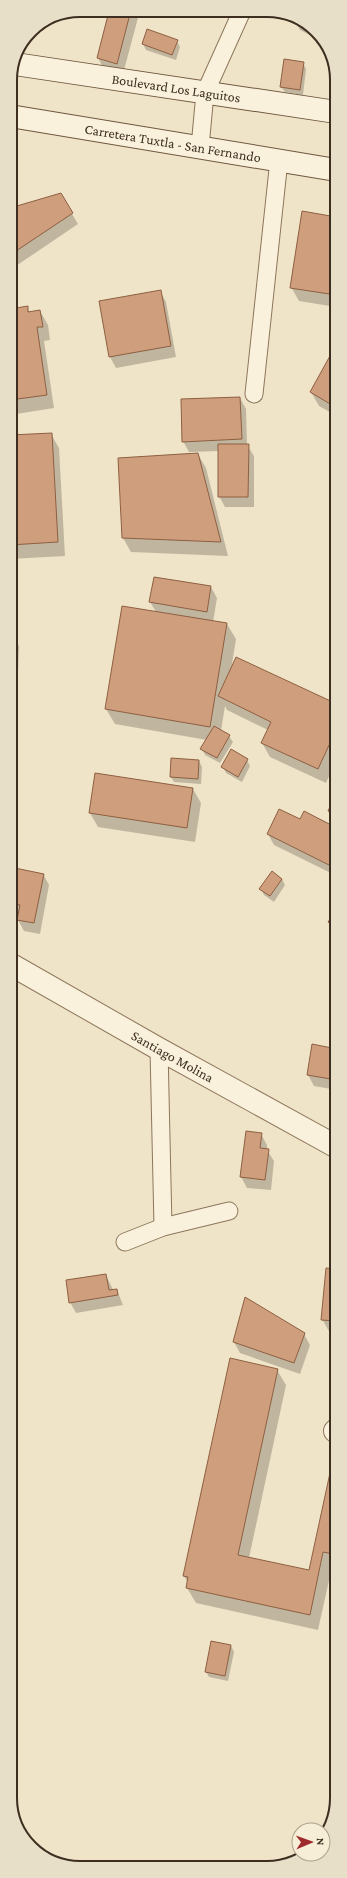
<svg xmlns="http://www.w3.org/2000/svg" width="347" height="1878" font-family="'Crimson Pro',serif">
<style>
.shadow{fill:#0003}
.building{fill:#cf9f7d;stroke:#8d5f41}
.lines{fill:none;stroke-linecap:round;stroke-linejoin:round}
.lane-casing{stroke:#8d765c;stroke-width:19}
.street-casing{stroke:#8d765c;stroke-width:24}
.secondary-casing{stroke:#6f573f;stroke-width:24}
.lane{stroke:#faf1dc;stroke-width:17}
.street{stroke:#faf1dc;stroke-width:22}
.secondary{stroke:#faf1dc;stroke-width:22}
.labels{text-anchor:middle;stroke-width:3;stroke-linejoin:round;paint-order:stroke}
.street-label{font-size:14px;fill:#3d2e20;stroke:#f7eed8}
.rim{fill:none;stroke:#3d2e20;stroke-width:2}
</style>
<rect width="100%" height="100%" fill="#f0e4c8"/>
<!-- shadow -->
<g class="shadow">
<polygon points="139,14 123,74 104,69 98,58 109,15"/>
<polygon points="293,17 320,34 324,42 300,30"/>
<polygon points="177,41 180,47 176,60 146,50 143,44"/>
<polygon points="303,63 306,69 303,95 285,92 281,87"/>
<polygon points="60,194 78,224 10,270 10,209"/>
<polygon points="303,212 336,218 336,307 299,301 291,287"/>
<polygon points="160,291 166,302 176,357 116,368 110,357"/>
<polygon points="27,307 30,313 40,311 48,325 50,340 44,341 54,408 10,415 10,310"/>
<polygon points="336,347 337,416 319,406 311,392"/>
<polygon points="240,398 246,409 247,445 254,456 254,507 225,507 219,496 219,451 189,452 183,441"/>
<polygon points="51,434 59,448 65,556 10,559 10,436"/>
<polygon points="198,454 206,468 228,556 131,552 123,538"/>
<polygon points="211,587 217,598 213,622 227,624 236,639 231,670 337,705 337,759 326,783 270,757 262,743 268,730 227,710 225,706 221,731 229,736 233,742 220,763 205,755 202,749 207,740 115,724 106,709 156,612 150,602"/>
<polygon points="10,635 13,635 19,646 18,673 10,672"/>
<polygon points="247,760 250,766 242,782 226,773 223,767"/>
<polygon points="199,761 202,767 201,784 174,782 171,777"/>
<polygon points="96,775 193,789 201,803 195,842 98,827 90,813"/>
<polygon points="337,795 337,824 329,811"/>
<polygon points="301,821 337,829 337,876 274,845 268,834"/>
<polygon points="10,868 43,874 49,885 40,934 24,931 18,920 19,914 10,912"/>
<polygon points="282,879 285,885 274,902 264,895 261,889"/>
<polygon points="337,911 337,933 329,922"/>
<polygon points="337,1050 337,1090 314,1086 308,1075"/>
<polygon points="261,1134 267,1145 267,1150 274,1161 271,1190 247,1188 241,1177"/>
<polygon points="337,1270 337,1334 330,1333 322,1319"/>
<polygon points="106,1275 113,1290 117,1290 123,1305 76,1313 70,1302"/>
<polygon points="304,1334 310,1345 300,1374 240,1353 234,1342"/>
<polygon points="277,1370 286,1385 249,1558 310,1571 337,1461 337,1568 332,1567 318,1630 196,1603 187,1588 188,1583 184,1576"/>
<polygon points="231,1646 234,1652 228,1681 209,1677 206,1672"/>
</g>
<!-- building -->
<g class="building">
<polygon points="130,14 117,64 97,58 108,15"/>
<polygon points="147,29 178,40 172,55 142,44"/>
<polygon points="284,59 304,62 300,90 280,87"/>
<polygon points="61,193 73,213 10,255 10,208"/>
<polygon points="302,211 336,217 336,295 290,288"/>
<polygon points="161,290 171,346 109,357 99,301"/>
<polygon points="28,306 28,312 40,310 43,327 37,327 47,395 10,400 10,309"/>
<polygon points="336,345 337,408 310,392"/>
<polygon points="240,397 242,439 182,442 181,399"/>
<polygon points="52,433 58,542 10,545 10,435"/>
<polygon points="218,444 249,444 248,497 218,497"/>
<polygon points="198,453 221,542 122,538 118,458"/>
<polygon points="154,577 211,586 207,612 149,602"/>
<polygon points="122,606 227,623 210,727 105,709"/>
<polygon points="10,634 14,634 13,662 10,662"/>
<polygon points="236,657 337,704 337,744 331,741 318,769 261,743 271,722 218,696"/>
<polygon points="214,726 230,735 217,758 200,749"/>
<polygon points="231,749 248,759 238,777 221,767"/>
<polygon points="171,758 199,760 198,779 170,777"/>
<polygon points="95,773 193,788 187,828 89,813"/>
<polygon points="337,792 337,815 328,811"/>
<polygon points="279,809 300,819 304,811 337,828 337,869 267,834"/>
<polygon points="10,867 44,874 34,923 17,920 20,905 10,903"/>
<polygon points="272,871 282,879 270,896 259,889"/>
<polygon points="337,909 337,928 328,922"/>
<polygon points="312,1044 337,1049 337,1080 307,1075"/>
<polygon points="246,1131 262,1133 260,1148 269,1149 265,1180 240,1177"/>
<polygon points="326,1268 337,1269 337,1321 321,1320"/>
<polygon points="106,1274 109,1290 117,1289 118,1295 69,1303 66,1280"/>
<polygon points="245,1297 305,1333 294,1363 233,1342"/>
<polygon points="230,1358 278,1369 238,1555 309,1570 333,1459 337,1460 337,1555 323,1552 310,1615 186,1588 188,1577 183,1576"/>
<polygon points="211,1641 231,1645 225,1676 205,1672"/>
</g>
<g class="lines">
<defs>
<g id="lane">
<polyline points="200,147 205,93 241,13"/>
<polyline points="254,394 279,160"/>
<polyline points="159,1049 163,1227"/>
<polyline points="125,1242 163,1227 229,1211"/>
</g>
<g id="street">
<path id="s1" d="M10,964L159,1049L337,1147"/>
<polyline points="335,1431 337,1429"/>
</g>
<g id="secondary">
<path id="s2" d="M15,64L336,112"/>
<path id="s3" d="M10,116L336,170"/>
</g>
</defs>
<!-- lane casing -->
<use href="#lane" class="lane-casing"/>
<!-- street casing -->
<use href="#street" class="street-casing"/>
<!-- secondary casing -->
<use href="#secondary" class="secondary-casing"/>
<!-- lane -->
<use href="#lane" class="lane"/>
<!-- street -->
<use href="#street" class="street"/>
<!-- secondary -->
<use href="#secondary" class="secondary"/>
</g>
<g class="labels">
<!-- street labels -->
<g class="street-label">
<text dy="5" stroke="none"><textPath href="#s2" startOffset="163">Boulevard Los Laguitos</textPath></text>
<text dy="5" stroke="none"><textPath href="#s3" startOffset="165">Carretera Tuxtla - San Fernando</textPath></text>
<text dy="5" stroke="none"><textPath href="#s1" startOffset="187">Santiago Molina</textPath></text>
</g>
</g>
<!-- crop -->
<path d="M0 0H347V1878H0ZM80 17H267A63 63 0 0 1 330 80V1798A63 63 0 0 1 267 1861H80A63 63 0 0 1 17 1798V80A63 63 0 0 1 80 17Z" fill="#e8dfc9" fill-rule="evenodd"/>
<path class="rim" d="M80 17H267A63 63 0 0 1 330 80V1798A63 63 0 0 1 267 1861H80A63 63 0 0 1 17 1798V80A63 63 0 0 1 80 17Z"/>
<!-- north arrow -->
<g transform="translate(311 1842) rotate(88)"><circle r="19" fill="#f7eed8" stroke="#ada18e"/>
<path d="M0-3L7 15L0 10L-7 15Z" fill="#9e2a2b"/>
<text y="-6" font-size="11" font-weight="bold" text-anchor="middle" fill="#3d2e20">N</text>
</g>
</svg>
